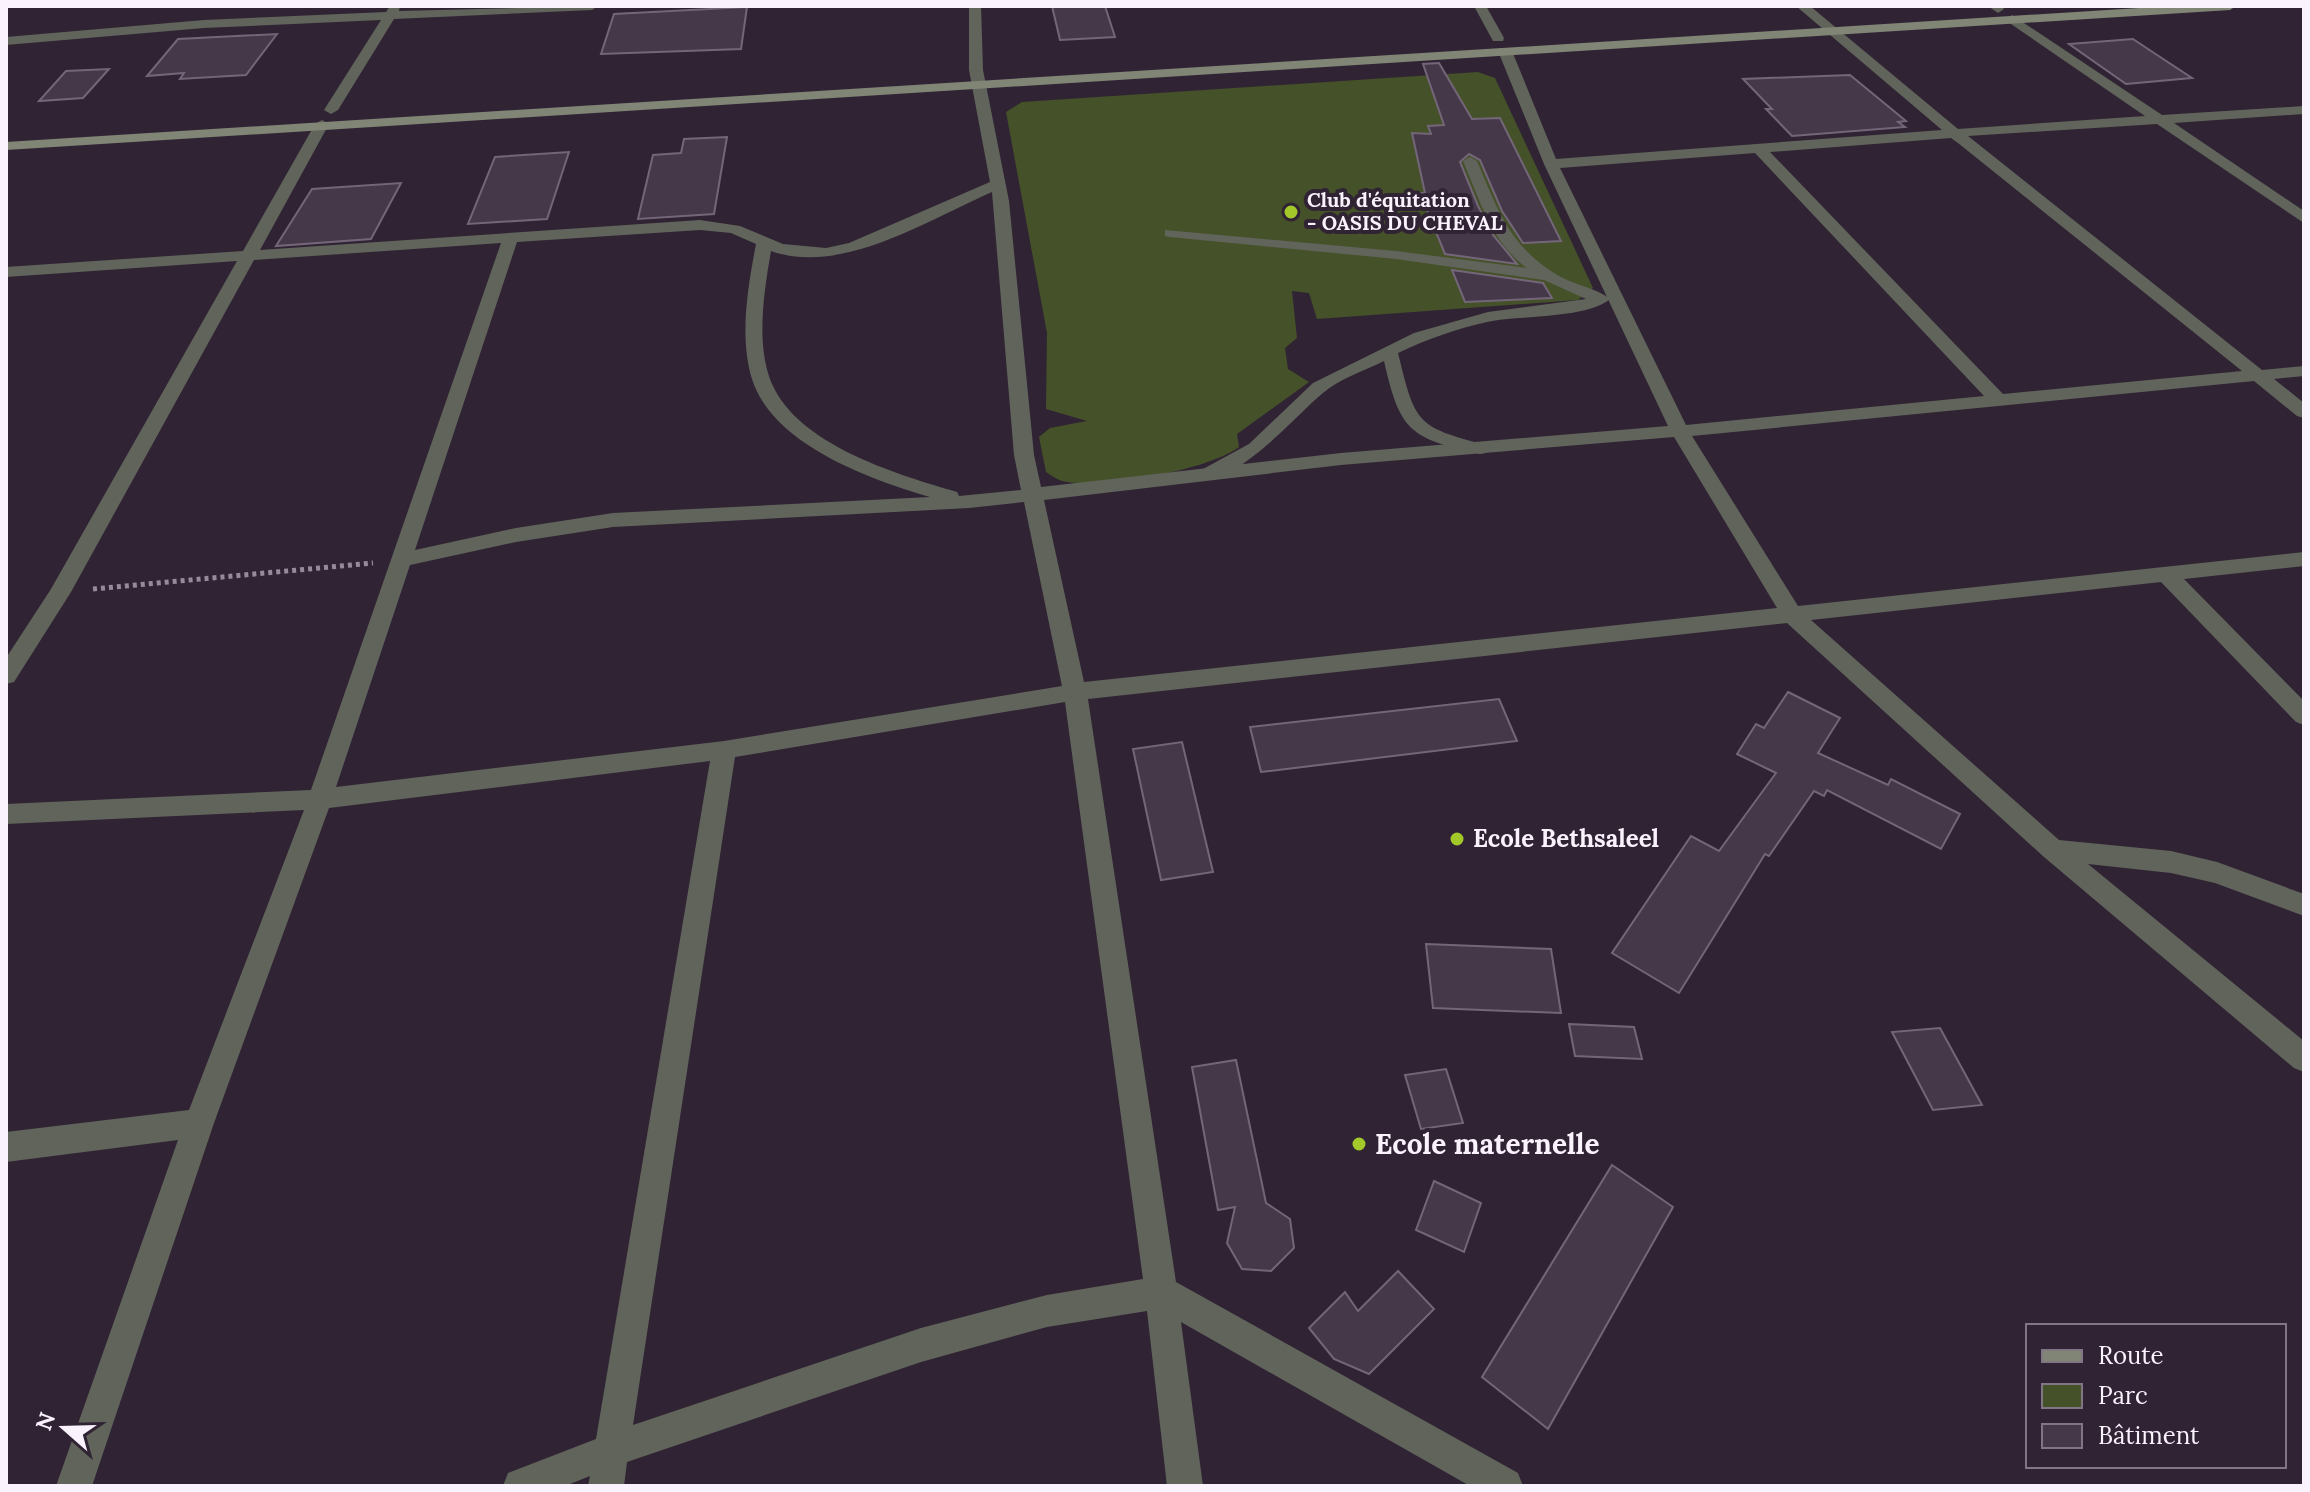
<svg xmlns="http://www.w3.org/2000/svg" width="2310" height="1492" font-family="Lora,serif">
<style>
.green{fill:#455129}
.building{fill:#453849;stroke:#746679;stroke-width:2}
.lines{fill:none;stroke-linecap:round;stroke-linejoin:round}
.path{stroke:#968c99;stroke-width:5;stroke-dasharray:4 4;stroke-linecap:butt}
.lane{fill:#61645b;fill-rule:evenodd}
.street{fill:#61645b;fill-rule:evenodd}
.secondary{fill:#808576;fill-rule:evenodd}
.poi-dot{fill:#a2c929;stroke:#302434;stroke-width:3}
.labels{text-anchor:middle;stroke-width:8;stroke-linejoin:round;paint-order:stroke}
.far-poi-label{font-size:20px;font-weight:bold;fill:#faf2fd;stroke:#302434;text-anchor:start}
.poi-label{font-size:24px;font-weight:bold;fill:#faf2fd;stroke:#302434;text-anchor:start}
.near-poi-label{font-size:28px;font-weight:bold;fill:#faf2fd;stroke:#302434;text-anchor:start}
</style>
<rect width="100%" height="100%" fill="#302434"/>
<!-- green -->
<path class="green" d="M1478,72L1495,78L1593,288L1578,300L1317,319L1309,293L1292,291L1297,338L1285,348L1288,369L1309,382L1237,434L1239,447C1209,470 1099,490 1062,481C1056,479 1051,475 1046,472L1039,437L1050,428L1087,421L1046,409L1047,333L1006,112L1022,102Z"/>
<!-- building -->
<g class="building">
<polygon points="1052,6 1105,6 1115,37 1060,40"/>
<polygon points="747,7 741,49 601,54 614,14"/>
<polygon points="277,34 246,75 180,79 184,73 147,76 178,39"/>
<polygon points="2133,39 2148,49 2192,78 2126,84 2069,44"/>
<polygon points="1439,63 1472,119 1500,118 1561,241 1523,243 1502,211 1480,160 1469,154 1460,162 1478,206 1493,235 1517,264 1445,254 1420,193 1425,193 1412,133 1431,134 1428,126 1444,125 1423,64"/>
<polygon points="109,69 83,98 39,101 66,71"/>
<polygon points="1850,75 1906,121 1898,122 1905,127 1792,136 1766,109 1772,109 1743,79"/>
<polygon points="727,137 714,214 638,219 653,155 681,153 684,139"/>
<polygon points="569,152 547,219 468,224 495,157"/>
<polygon points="401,183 371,239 276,246 312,189"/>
<polygon points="1452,270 1543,283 1552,298 1465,302"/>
<polygon points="1788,692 1840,718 1818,753 1888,785 1891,779 1960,814 1941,849 1827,790 1824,796 1814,791 1769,856 1765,854 1679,993 1612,953 1691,836 1719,851 1776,773 1737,754 1756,724 1764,728"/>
<polygon points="1499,699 1517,741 1261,772 1250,727"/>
<polygon points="1182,742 1213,872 1161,880 1133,749"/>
<polygon points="1426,944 1551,949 1561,1013 1433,1008"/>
<polygon points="1569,1024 1634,1027 1642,1059 1575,1056"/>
<polygon points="1940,1028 1982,1105 1933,1110 1892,1032"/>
<polygon points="1236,1060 1266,1203 1290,1219 1294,1248 1271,1271 1242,1269 1227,1243 1235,1207 1218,1210 1192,1067"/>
<polygon points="1446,1069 1463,1123 1421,1129 1405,1075"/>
<polygon points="1612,1165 1673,1207 1548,1429 1482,1377"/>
<polygon points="1434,1181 1481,1203 1464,1252 1416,1230"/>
<polygon points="1398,1271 1434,1309 1369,1374 1334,1359 1309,1328 1345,1292 1358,1311"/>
</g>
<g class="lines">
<!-- path -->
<polyline class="path" points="93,589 373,563"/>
<!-- lane -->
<path class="lane" d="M1470,157L1477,161C1499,212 1509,246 1559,276C1574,285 1597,288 1610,299C1586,319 1520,315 1487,322C1456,329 1427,339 1398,353C1415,423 1416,427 1486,445L1489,449L1486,453L1480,454C1410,438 1400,432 1384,361C1364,371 1339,379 1323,393C1298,413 1236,486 1203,477L1200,473L1203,469L1249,444L1313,383L1414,333L1488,312L1586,299L1544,280L1396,259L1170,237L1165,236V230L1396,251L1527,268C1491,242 1480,200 1463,161Z"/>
<!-- street -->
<g class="street">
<polygon points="390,6 400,6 399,11 598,6 592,10 394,19 338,110 331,114 324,110 381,20 204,28 6,45 6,37 204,20 386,12"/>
<path d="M969,6H981L983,70L1009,201L1034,455L1041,487L1341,453L1668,426L1544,164L1498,51L1500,48L1512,51L1556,159L1942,130L1796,6H1810L1958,129L2145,116L2008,22L2006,19L2012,15L2162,115L2304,106V114L2174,123L2304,211V223L2157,124L1968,136L2262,370L2304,366V376L2274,379L2304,403V418L2297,416L2254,381L1692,436L1798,606L2304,552V566L2184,579L2304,701V725L2296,722L2161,582L1811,620L2059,840L2171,851L2217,862L2304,894V916L2215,883L2171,873L2088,864L2304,1041V1072L2294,1068L2044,857L1787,623L1088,699L1176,1282L1518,1473L1523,1486H1470L1181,1322L1203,1486H1167L1147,1311L1047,1327L921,1362L627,1462L624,1486H588L590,1476L565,1486H503L508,1473L596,1439L710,761L329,808L214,1123L92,1486H56L178,1140L6,1162V1132L189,1110L304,810L6,824V804L311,790L501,243L254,260L71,592L14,682L6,684V658L51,589L237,261L6,277V267L243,251L315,124L322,120L329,124L260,250L700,220L740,226L783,244L826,248L849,243L990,182L969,70ZM1951,138L1958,143L2242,371L2003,394L1770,152ZM1755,153L1984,396L1686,425L1560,168ZM992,192L1014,455L1021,490L959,496L957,492C899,475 805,447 775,390C754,351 764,292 771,251C841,276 928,220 992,192ZM700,230L731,233L756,244C748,286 739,337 752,379C773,445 870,479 930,497L613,513L516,528L415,550L517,242ZM1674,437L1777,608L1084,682L1044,500L1341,465ZM1024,502L1062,686L724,741L336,787L410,565L516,542L613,527L969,508ZM1065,702L1143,1279L1047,1295L921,1328L633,1425L735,757Z"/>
<polygon points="1474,6 1486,6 1504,38 1503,41 1493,41"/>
<polygon points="1988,6 2002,6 2004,9 1998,13"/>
</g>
<!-- secondary -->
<polygon class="secondary" points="2171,6 2236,6 2230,10 6,150 6,142"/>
</g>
<!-- markers -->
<g class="poi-dot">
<circle cx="1291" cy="212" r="8"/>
<circle cx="1457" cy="839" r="8"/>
<circle cx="1359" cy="1144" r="8"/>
</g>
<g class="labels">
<!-- far-poi labels -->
<g class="far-poi-label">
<text x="1307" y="207">Club d'équitation<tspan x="1307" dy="23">- OASIS DU CHEVAL</tspan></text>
</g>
<!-- poi labels -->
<g class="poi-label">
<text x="1473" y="847">Ecole Bethsaleel</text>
</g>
<!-- near-poi labels -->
<g class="near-poi-label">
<text x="1375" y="1154">Ecole maternelle</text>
</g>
</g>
<!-- border -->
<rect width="2310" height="1492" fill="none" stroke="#faf2fd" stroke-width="16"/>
<!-- legend -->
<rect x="2026" y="1324" width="260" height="144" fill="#302434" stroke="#817684" stroke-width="2"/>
<rect x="2042" y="1350" width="40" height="12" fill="#808576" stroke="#817684" stroke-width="2"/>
<text x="2098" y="1364" font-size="24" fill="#faf2fd">Route</text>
<rect x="2042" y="1384" width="40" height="24" fill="#455129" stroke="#817684" stroke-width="2"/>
<text x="2098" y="1404" font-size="24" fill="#faf2fd">Parc</text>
<rect x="2042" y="1424" width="40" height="24" fill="#453849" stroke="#817684" stroke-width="2"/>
<text x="2098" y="1444" font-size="24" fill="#faf2fd">Bâtiment</text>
<!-- north arrow -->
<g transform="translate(64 1428) rotate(290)" stroke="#302434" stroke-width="6" paint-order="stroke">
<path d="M0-6L14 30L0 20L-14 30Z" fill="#faf2fd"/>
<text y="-12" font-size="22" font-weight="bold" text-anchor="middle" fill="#faf2fd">N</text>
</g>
</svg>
